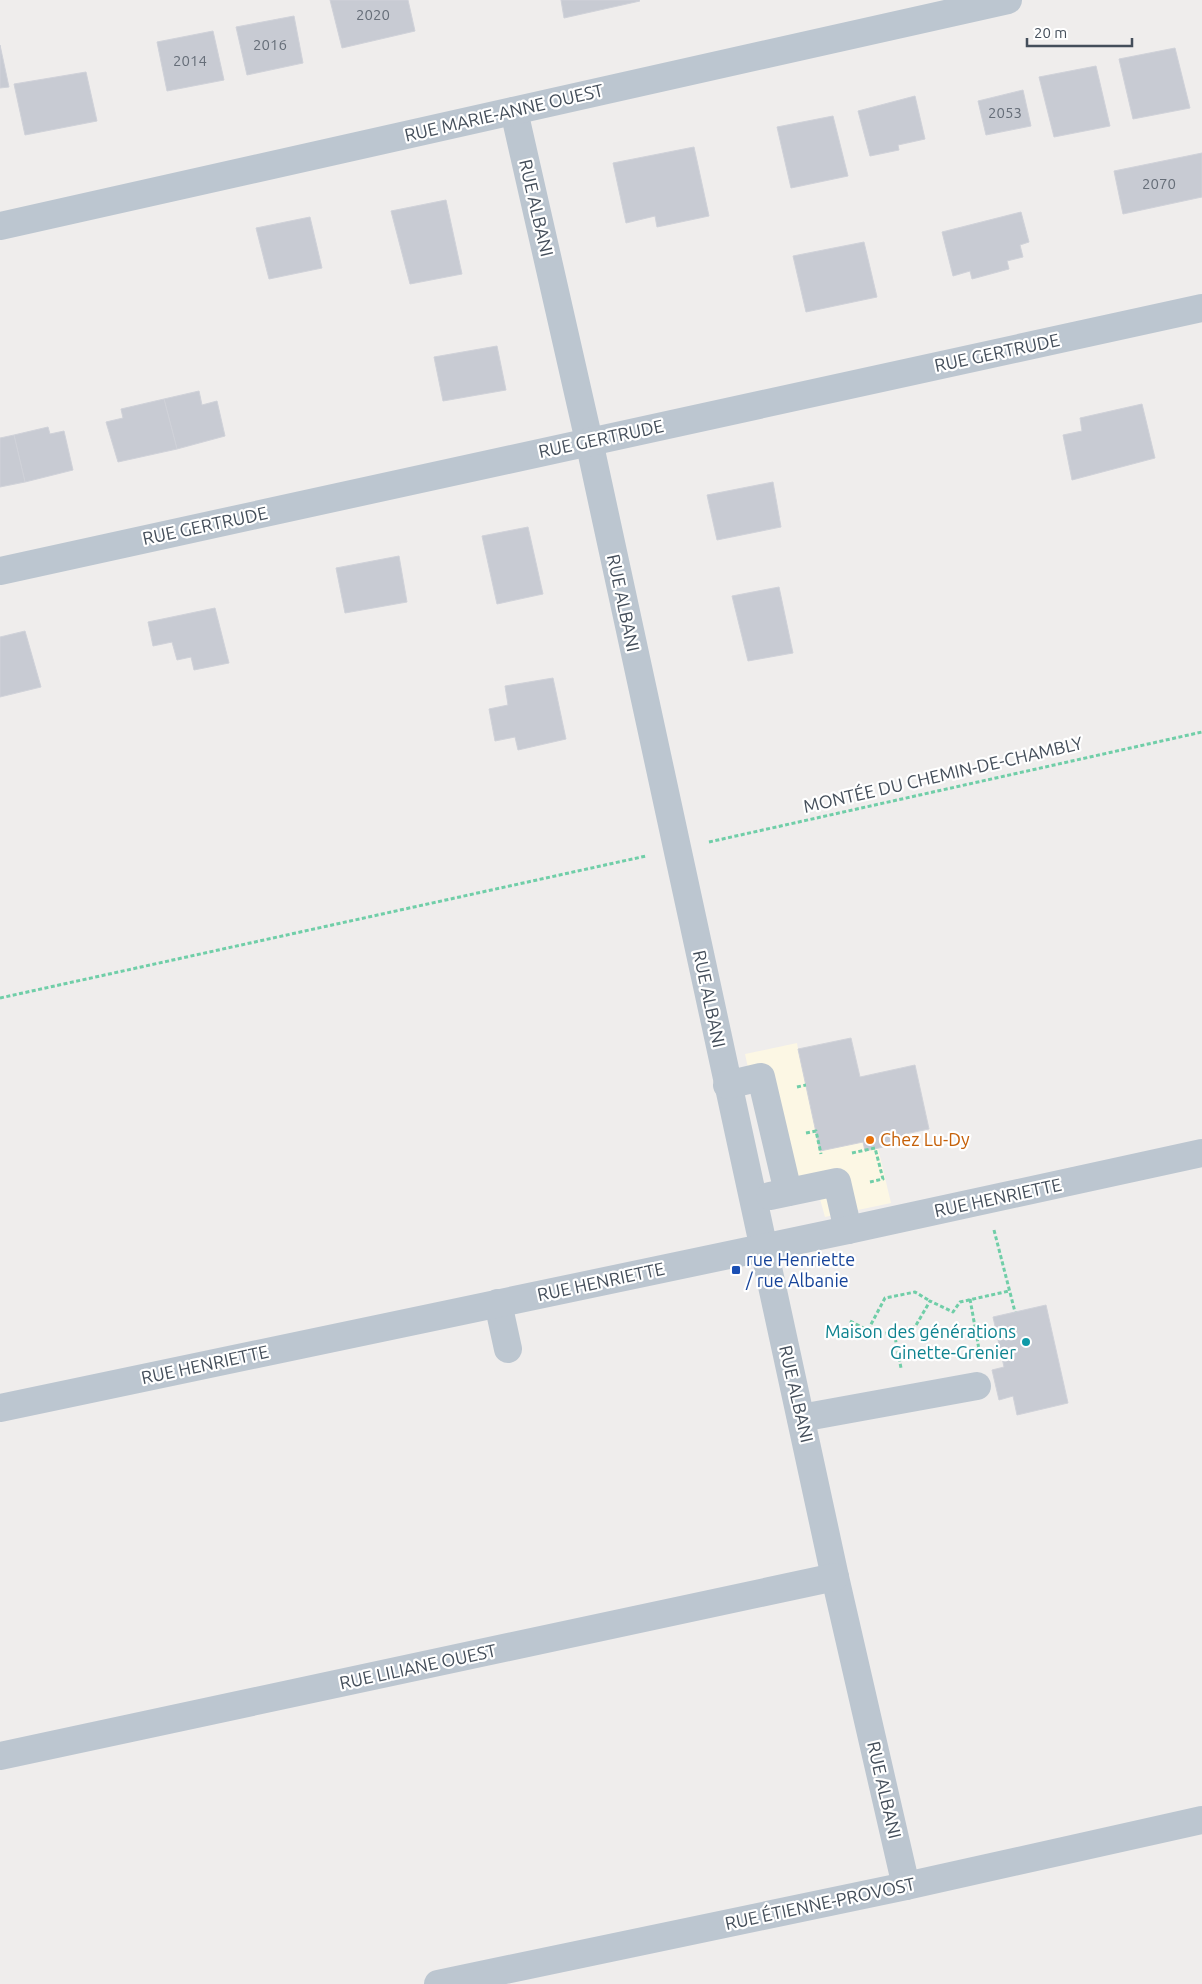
<svg xmlns="http://www.w3.org/2000/svg" width="1202" height="1984" font-family="Ubuntu,sans-serif">
<style>
.commercial{fill:#fcf7e4}
.building{fill:#c8cbd3;stroke:#d0d2d9}
.lines{fill:none;stroke-linecap:round;stroke-linejoin:round}
.path{stroke:#70cea8;stroke-width:3;stroke-dasharray:4 2.5;stroke-linecap:butt}
.minor{stroke:#bcc6d0;stroke-width:28}
.food-dot{fill:#e8710a;stroke:#fff;stroke-width:2}
.transit-dot{fill:#1a4fb4;stroke:#fff;stroke-width:2}
.culture-dot{fill:#0f9aa8;stroke:#fff;stroke-width:2}
.labels{text-anchor:middle;stroke-width:4.5;stroke-linejoin:round;paint-order:stroke}
.number-label{font-size:15px;fill:#656d78}
.street-label{font-size:18px;fill:#444e5a;stroke:#fff}
.food-label{font-size:18px;fill:#c56008;stroke:#fff;text-anchor:start}
.transit-label{font-size:18px;fill:#164399;stroke:#fff;text-anchor:start}
.culture-label{font-size:18px;fill:#0d838f;stroke:#fff;text-anchor:end}
</style>
<rect width="100%" height="100%" fill="#efedec"/>
<!-- commercial -->
<polygon class="commercial" points="851,1038 860,1077 915,1065 929,1129 905,1134 906,1142 878,1148 891,1203 825,1217 820,1199 778,1207 745,1054 797,1043 798,1049"/>
<!-- building -->
<g class="building">
<polygon points="330,0 408,0 415,31 342,48"/>
<polygon points="561,0 639,0 640,1 564,18"/>
<polygon points="294,16 303,63 247,75 236,27"/>
<polygon points="213,31 224,80 167,91 157,42"/>
<polygon points="0,45 9,87 0,88"/>
<polygon points="1175,48 1190,108 1133,119 1119,59"/>
<polygon points="1096,66 1110,126 1054,137 1039,77"/>
<polygon points="86,72 97,121 25,135 14,84"/>
<polygon points="1023,90 1031,126 986,135 978,101"/>
<polygon points="915,96 925,139 898,145 899,150 870,156 858,111"/>
<polygon points="833,116 848,176 791,188 777,127"/>
<polygon points="694,147 709,216 657,227 655,216 626,223 613,163"/>
<polygon points="1202,153 1202,197 1123,214 1114,171"/>
<polygon points="446,200 462,274 410,284 391,211"/>
<polygon points="1021,212 1029,242 1020,245 1023,257 1007,261 1009,269 972,279 970,271 953,276 942,232"/>
<polygon points="310,217 322,268 269,279 256,228"/>
<polygon points="864,242 877,297 806,312 793,256"/>
<polygon points="497,346 506,390 443,401 434,357"/>
<polygon points="199,391 202,405 217,401 225,436 177,449 164,399"/>
<polygon points="164,399 177,449 118,462 106,422 123,418 121,409"/>
<polygon points="1142,404 1155,458 1072,480 1063,435 1082,431 1080,418"/>
<polygon points="48,427 50,434 64,431 73,470 25,482 14,435"/>
<polygon points="14,435 25,482 0,487 0,438"/>
<polygon points="773,482 781,527 717,540 707,495"/>
<polygon points="528,527 543,594 497,604 482,536"/>
<polygon points="399,556 407,602 345,613 336,568"/>
<polygon points="779,587 793,653 748,661 732,596"/>
<polygon points="215,608 229,663 194,670 191,657 177,660 172,642 153,646 148,622"/>
<polygon points="25,631 41,687 0,697 0,637"/>
<polygon points="553,678 566,739 518,750 515,737 495,741 489,709 508,705 505,686"/>
<polygon points="851,1038 860,1077 915,1065 929,1129 905,1134 906,1142 865,1151 863,1142 820,1151 798,1049"/>
<polygon points="1046,1305 1068,1403 1017,1415 1013,1396 999,1400 992,1370 1004,1367 993,1317"/>
</g>
<g class="lines">
<!-- path -->
<g class="path">
<polyline points="709,842 1202,732"/>
<polyline points="0,998 646,856"/>
<polyline points="797,1087 806,1085"/>
<polyline points="806,1133 816,1131 821,1154"/>
<polyline points="852,1153 875,1148 883,1179 870,1182"/>
<polyline points="994,1230 1015,1312"/>
<polyline points="970,1299 980,1355"/>
<polyline points="850,1321 877,1335 915,1327 930,1301 953,1312 960,1302 1009,1291"/>
<polyline points="868,1330 885,1298 915,1292 930,1301"/>
<polyline points="894,1332 901,1368"/>
</g>
<!-- minor -->
<g class="minor">
<polyline points="514,111 589,441 835,1577 906,1886"/>
<polyline points="0,226 1008,0"/>
<polyline points="0,571 1202,308"/>
<polyline points="727,1085 761,1077 788,1192"/>
<polyline points="770,1196 837,1182 848,1230"/>
<polyline points="498,1303 508,1349"/>
<polyline points="0,1408 848,1230 1202,1153"/>
<polyline points="801,1418 977,1386"/>
<polyline points="0,1756 835,1577"/>
<polyline points="438,1984 906,1886 1202,1820"/>
</g>
</g>
<!-- markers -->
<circle class="food-dot" cx="870" cy="1140" r="5"/>
<rect class="transit-dot" x="731" y="1265" width="10" height="10" rx="2.5"/>
<circle class="culture-dot" cx="1026" cy="1342" r="5"/>
<g class="labels">
<!-- number labels -->
<g class="number-label">
<text x="373" y="20">2020</text>
<text x="270" y="50">2016</text>
<text x="190" y="66">2014</text>
<text x="1005" y="118">2053</text>
<text x="1159" y="189">2070</text>
</g>
<!-- street labels -->
<g class="street-label">
<text transform="translate(504 113) rotate(-13)" y="6">RUE MARIE-ANNE OUEST</text>
<text transform="translate(536 208) rotate(77)" y="6">RUE ALBANI</text>
<text transform="translate(997 353) rotate(-12)" y="6">RUE GERTRUDE</text>
<text transform="translate(601 439) rotate(-12)" y="6">RUE GERTRUDE</text>
<text transform="translate(205 526) rotate(-12)" y="6">RUE GERTRUDE</text>
<text transform="translate(623 603) rotate(78)" y="6">RUE ALBANI</text>
<text transform="translate(943 775) rotate(-13)" y="6">MONTÉE DU CHEMIN-DE-CHAMBLY</text>
<text transform="translate(709 999) rotate(78)" y="6">RUE ALBANI</text>
<text transform="translate(998 1198) rotate(-12)" y="6">RUE HENRIETTE</text>
<text transform="translate(601 1282) rotate(-12)" y="6">RUE HENRIETTE</text>
<text transform="translate(205 1365) rotate(-12)" y="6">RUE HENRIETTE</text>
<text transform="translate(796 1394) rotate(77)" y="6">RUE ALBANI</text>
<text transform="translate(418 1667) rotate(-12)" y="6">RUE LILIANE OUEST</text>
<text transform="translate(884 1790) rotate(77)" y="6">RUE ALBANI</text>
<text transform="translate(820 1904) rotate(-12)" y="6">RUE ÉTIENNE-PROVOST</text>
</g>
<!-- food labels -->
<g class="food-label">
<text x="880" y="1146">Chez Lu-Dy</text>
</g>
<!-- transit labels -->
<g class="transit-label">
<text x="746" y="1266">rue Henriette<tspan x="746" dy="21">/ rue Albanie</tspan></text>
</g>
<!-- culture labels -->
<g class="culture-label">
<text x="1016" y="1338">Maison des générations<tspan x="1016" dy="21">Ginette-Grenier</tspan></text>
</g>
</g>
<!-- scale -->
<path d="M1027 38v8h105v-8" fill="none" stroke="#444e5a" stroke-width="2.5"/>
<text x="1034" y="38" font-size="15" fill="#444e5a" stroke="#ffffff" stroke-width="4" paint-order="stroke">20 m</text>
</svg>
